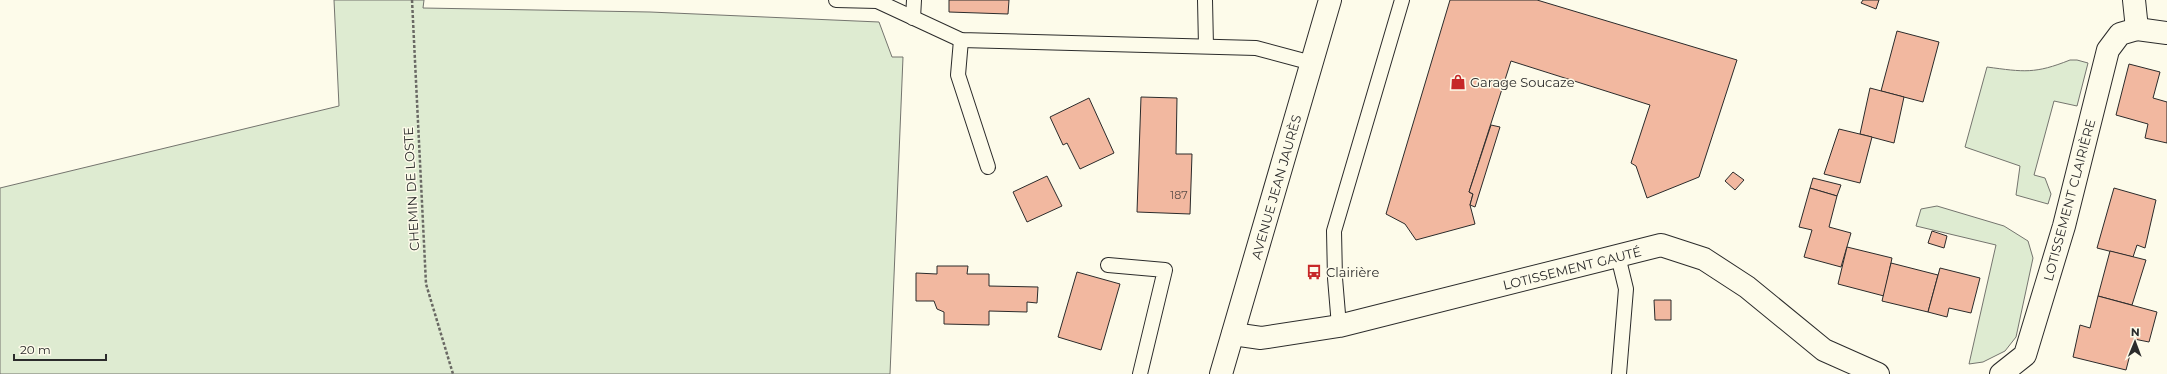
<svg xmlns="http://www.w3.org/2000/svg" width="2167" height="374" font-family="Montserrat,sans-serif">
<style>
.green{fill:#deebd1;stroke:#74746e}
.building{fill:#f2b8a0;stroke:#2b2b2b}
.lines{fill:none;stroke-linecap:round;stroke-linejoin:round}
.lane-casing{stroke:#2b2b2b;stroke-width:16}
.street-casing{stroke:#2b2b2b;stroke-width:24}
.primary-casing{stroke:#2b2b2b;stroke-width:24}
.path{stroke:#6a6964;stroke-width:2.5;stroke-dasharray:3 2;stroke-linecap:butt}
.lane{stroke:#fdfbea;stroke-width:14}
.street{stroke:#fdfbea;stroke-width:22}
.primary{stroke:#fdfbea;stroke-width:22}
.labels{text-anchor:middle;stroke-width:3;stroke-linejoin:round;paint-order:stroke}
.number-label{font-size:11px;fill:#5d4e48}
.poi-label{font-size:13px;fill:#2b2b2b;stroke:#fdfbea;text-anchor:start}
.street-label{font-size:13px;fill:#2b2b2b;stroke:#fdfbea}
</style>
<rect width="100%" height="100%" fill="#fdfbea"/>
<!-- green -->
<g class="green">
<polygon points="334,0 424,0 423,8 650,12 879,22 892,57 903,57 890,374 0,374 0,188 339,106"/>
<path d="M2070,60H2077L2088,63L2077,106L2054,101L2034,175L2045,178L2051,194L2048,204L2016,195L2020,166L1965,147L1987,67C2024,72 2035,74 2070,60Z"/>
<polygon points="1937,206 2004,226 2028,241 2033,258 2016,337 2005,351 1983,362 1969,364 1996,245 1916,226 1921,209"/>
</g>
<!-- building -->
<g class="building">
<polygon points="949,0 1009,0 1008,14 949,12"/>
<polygon points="1450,0 1537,0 1737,60 1699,177 1647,198 1636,166 1631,163 1650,105 1511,61 1469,192 1473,194 1470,205 1475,224 1416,240 1405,224 1386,214"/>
<polygon points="1863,0 1879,0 1876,9 1861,3"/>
<polygon points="1897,31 1939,42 1923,102 1881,91"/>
<polygon points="2129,64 2160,72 2153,98 2167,102 2167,143 2145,138 2148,124 2116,115"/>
<polygon points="1870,88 1904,97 1894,143 1860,134"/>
<polygon points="1141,97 1177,98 1176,154 1192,154 1190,214 1137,212"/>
<polygon points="1089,98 1114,153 1080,169 1067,143 1063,145 1050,117"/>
<polygon points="1491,125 1500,127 1475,207 1470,205 1473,194 1469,192"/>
<polygon points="1839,129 1872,137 1860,183 1824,174"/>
<polygon points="1733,172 1744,180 1735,190 1725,181"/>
<polygon points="1047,176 1062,206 1027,222 1013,192"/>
<polygon points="1813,178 1841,185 1837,196 1810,188"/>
<polygon points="1810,188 1837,196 1829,227 1851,233 1841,267 1804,257 1812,230 1799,227"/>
<polygon points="2114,188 2156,200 2145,248 2137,245 2133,257 2097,248"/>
<polygon points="1932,231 1947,236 1944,248 1928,243"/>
<polygon points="1847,247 1892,258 1884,296 1838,284"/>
<polygon points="2110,251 2146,260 2132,305 2098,296"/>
<polygon points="1891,263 1938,275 1928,312 1882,301"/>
<polygon points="937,266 968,266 967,274 989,274 989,286 1038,287 1037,303 1027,302 1027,312 989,311 989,325 944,324 944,312 937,309 934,301 916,301 916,273 937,274"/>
<polygon points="1940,268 1980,278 1971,313 1949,308 1947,317 1928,312"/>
<polygon points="1077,272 1120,284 1101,350 1058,337"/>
<polygon points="2098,296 2157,312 2149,342 2134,339 2126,370 2073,357 2080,325 2090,328"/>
<polygon points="1654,300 1671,300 1671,320 1655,320"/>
</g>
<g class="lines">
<defs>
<g id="lane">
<polyline points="836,0 877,1 961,40 1256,48 1312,63"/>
<polyline points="1205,0 1206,46"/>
<polyline points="913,18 914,0"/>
<polyline points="961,40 958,75 988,167"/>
<polyline points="1618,256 1626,289 1619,374"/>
<polyline points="1108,265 1165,270 1140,374"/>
<polyline points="1339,326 1335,278 1334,231 1402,0"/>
</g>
<g id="street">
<polyline points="2137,29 2167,33"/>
<polyline points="1233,334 1261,338 1339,326 1661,245 1704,259 1747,287 1824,350 1878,374"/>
<polyline points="2001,374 2025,355 2064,226 2108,50 2120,34 2137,29 2134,0"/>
</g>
<polyline id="primary" points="1221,374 1330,0"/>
</defs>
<!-- lane casing -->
<use href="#lane" class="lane-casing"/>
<!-- street casing -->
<use href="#street" class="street-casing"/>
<!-- primary casing -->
<use href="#primary" class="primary-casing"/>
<!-- path -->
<polyline class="path" points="412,0 426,284 453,374"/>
<!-- lane -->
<use href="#lane" class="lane"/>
<!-- street -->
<use href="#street" class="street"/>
<!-- primary -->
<use href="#primary" class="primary"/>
</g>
<!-- icons -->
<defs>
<symbol id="shop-bare" viewBox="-9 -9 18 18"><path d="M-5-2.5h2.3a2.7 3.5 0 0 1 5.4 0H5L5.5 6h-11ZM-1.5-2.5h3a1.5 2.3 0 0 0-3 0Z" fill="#c62828" stroke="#fdfbea" stroke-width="2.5" paint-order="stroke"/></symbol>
<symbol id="bus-bare" viewBox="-9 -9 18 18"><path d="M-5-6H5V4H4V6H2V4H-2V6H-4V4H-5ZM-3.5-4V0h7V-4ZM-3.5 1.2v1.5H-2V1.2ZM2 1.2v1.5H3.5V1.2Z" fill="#c62828" stroke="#fdfbea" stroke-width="2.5" paint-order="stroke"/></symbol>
</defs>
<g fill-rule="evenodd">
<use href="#shop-bare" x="1447" y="71" width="22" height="22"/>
<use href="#bus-bare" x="1303" y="261" width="22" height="22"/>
</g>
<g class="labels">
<!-- number labels -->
<g class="number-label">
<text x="1179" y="199">187</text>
</g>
<!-- poi labels -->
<g class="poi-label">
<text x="1470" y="87">Garage Soucaze</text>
<text x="1326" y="277">Clairière</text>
</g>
<!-- street labels -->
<g class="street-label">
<text transform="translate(1276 187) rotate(-74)" y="5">AVENUE JEAN JAURÈS</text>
<text transform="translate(411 189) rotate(-93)" y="5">CHEMIN DE LOSTE</text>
<text transform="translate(2069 200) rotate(-75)" y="5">LOTISSEMENT CLAIRIÈRE</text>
<text transform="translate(1572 268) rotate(-14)" y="5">LOTISSEMENT GAUTÉ</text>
</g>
</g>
<!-- north arrow -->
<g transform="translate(2135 342) rotate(1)" stroke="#fdfbea" stroke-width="3" paint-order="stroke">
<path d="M0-3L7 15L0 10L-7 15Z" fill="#2b2b2b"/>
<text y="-6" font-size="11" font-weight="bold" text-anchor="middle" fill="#2b2b2b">N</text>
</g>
<!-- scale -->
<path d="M14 354v6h92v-6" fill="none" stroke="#2b2b2b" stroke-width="2"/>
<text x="20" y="354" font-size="12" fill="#2b2b2b" stroke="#fdfbea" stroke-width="3" paint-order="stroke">20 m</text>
</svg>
